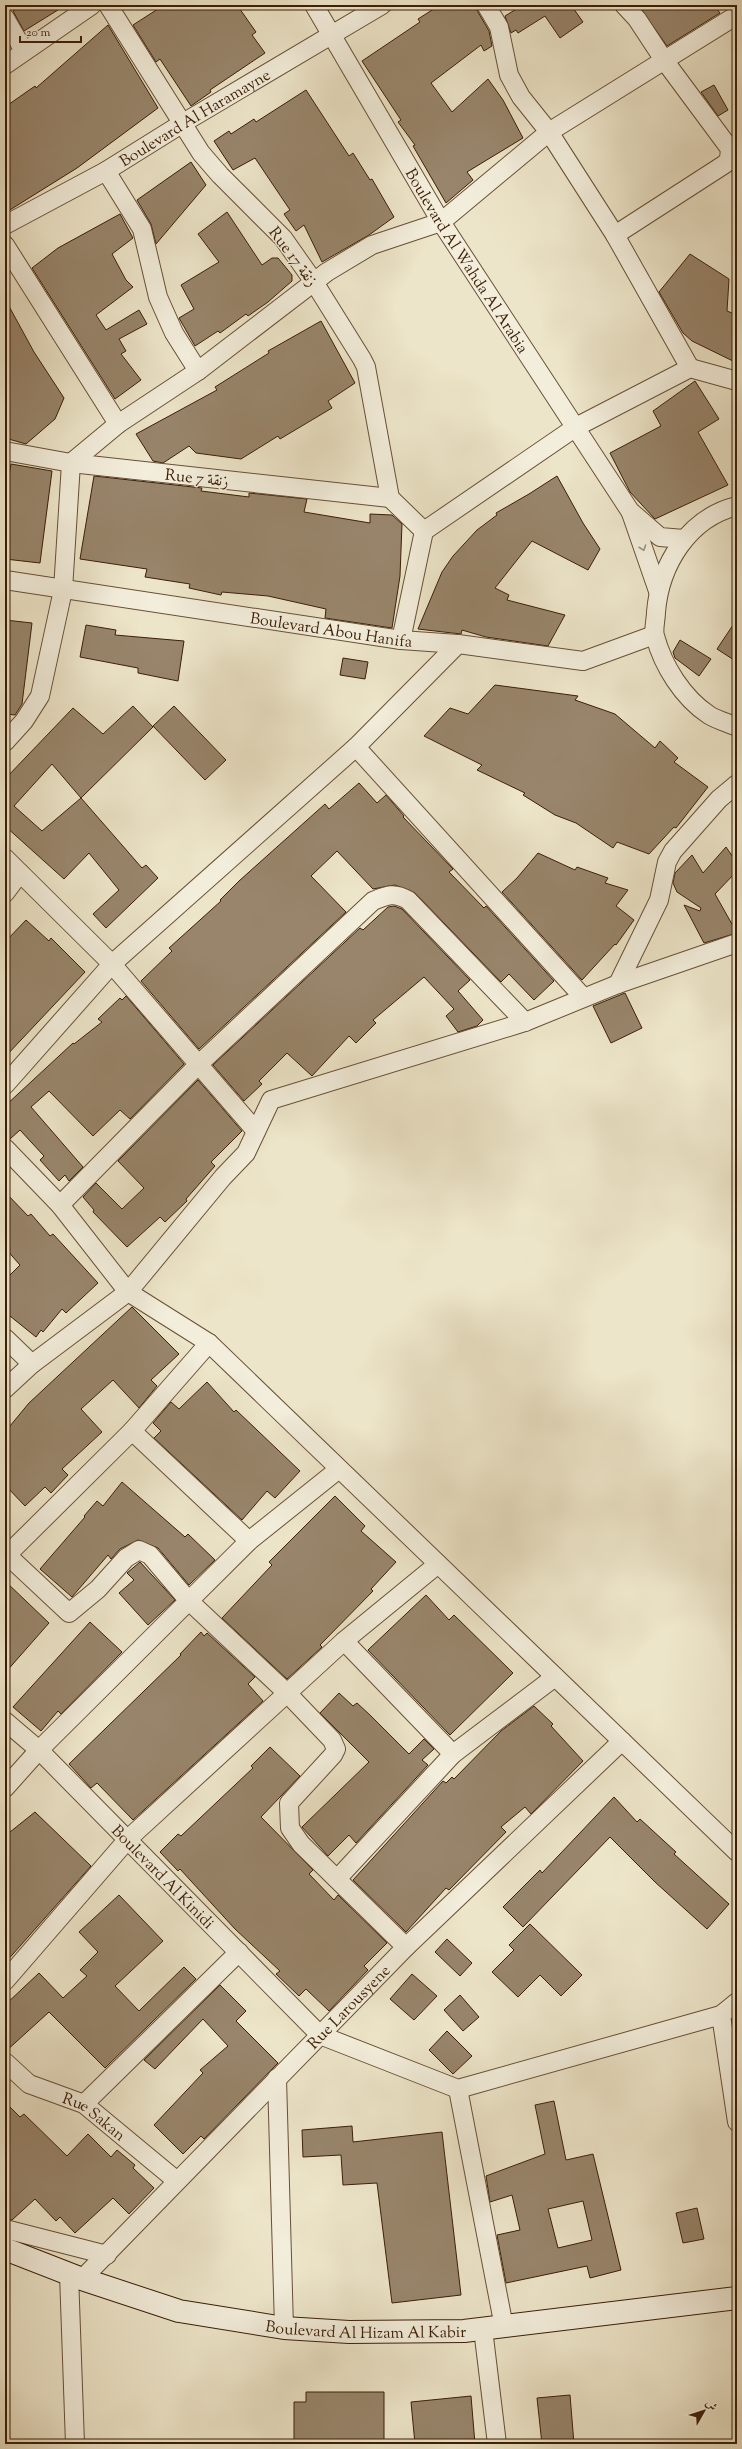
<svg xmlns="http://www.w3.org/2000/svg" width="742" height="2449" font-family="'Sorts Mill Goudy',Amiri,serif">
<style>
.building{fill:#98856b;stroke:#3b1e05;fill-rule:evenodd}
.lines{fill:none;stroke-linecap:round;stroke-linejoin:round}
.street-casing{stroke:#685036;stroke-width:20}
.secondary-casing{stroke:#3b1e05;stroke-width:24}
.street{stroke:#f3eedc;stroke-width:18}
.secondary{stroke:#f3eedc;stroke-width:22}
.oneway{stroke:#a0907b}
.labels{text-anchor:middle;stroke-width:3;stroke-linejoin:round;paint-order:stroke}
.street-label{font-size:16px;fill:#3b1e05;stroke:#f3eedc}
</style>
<rect width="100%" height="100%" fill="#ede5c9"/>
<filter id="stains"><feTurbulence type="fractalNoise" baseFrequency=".005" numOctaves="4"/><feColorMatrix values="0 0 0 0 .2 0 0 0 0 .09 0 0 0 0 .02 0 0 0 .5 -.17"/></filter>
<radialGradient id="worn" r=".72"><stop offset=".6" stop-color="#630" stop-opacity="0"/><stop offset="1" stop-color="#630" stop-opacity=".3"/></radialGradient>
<!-- building -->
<g class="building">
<polygon points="22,5 66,5 24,31 13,11"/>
<polygon points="164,5 237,5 256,32 252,35 265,53 210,90 211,92 191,106 160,59 156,62 133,25"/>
<polygon points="440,5 474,5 489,31 492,46 484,51 481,45 431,83 452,112 488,79 503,100 523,138 467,172 473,180 446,203 413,146 415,145 398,122 401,120 362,61 420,22 418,19"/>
<polygon points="523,5 571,5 583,22 560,38 545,16 518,33 516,30 511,33 505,16"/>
<polygon points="638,5 714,5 720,13 667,46"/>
<polygon points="108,25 158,108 77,168 5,213 5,107 35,86 36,88"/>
<polygon points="714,85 728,110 718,116 701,92"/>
<polygon points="306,90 349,156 353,153 370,180 372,179 394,217 369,235 322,262 304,225 296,231 284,214 290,210 255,158 233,170 214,141 229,131 231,134 254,119 256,122"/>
<polygon points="191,162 206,185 156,244 151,224 137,200"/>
<polygon points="227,212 262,265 272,258 278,258 292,275 292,281 268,302 248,316 246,314 220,333 218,331 195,346 179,318 194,309 181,285 219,262 198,234"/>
<polygon points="120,214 133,238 112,254 126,280 133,287 96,315 106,330 139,310 147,324 119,339 126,351 121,354 141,380 115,399 32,268 58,248"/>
<polygon points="690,254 729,279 727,311 737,315 737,363 692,341 683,333 659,292"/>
<polygon points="5,299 34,352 64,398 55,419 26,444 5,438"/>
<polygon points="321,321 355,383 328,401 332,408 280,439 278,436 241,459 196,453 189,446 163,463 153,461 136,434 217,390 215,387 269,353 268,351"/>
<polygon points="695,381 719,419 698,432 728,485 655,519 630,492 610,453 661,426 653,411"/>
<polygon points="11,464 52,471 40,563 5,559 5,498"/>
<polygon points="94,476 202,488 201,491 249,497 249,493 307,499 304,512 370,523 370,514 392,515 402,524 400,576 392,628 325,618 326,609 268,596 222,592 221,595 189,588 190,584 145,577 147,569 80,559"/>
<polygon points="557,476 583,523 600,549 588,570 532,541 495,588 509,595 507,600 565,615 548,646 486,637 462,630 461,634 418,629 442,572 453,556 477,530 497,515 496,513 529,494"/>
<polygon points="737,619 737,662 717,649"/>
<polygon points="5,620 32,623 22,704 15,715 5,714"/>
<polygon points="86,625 116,630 115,635 184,641 178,681 138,673 138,668 80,657"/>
<polygon points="680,640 711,659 699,676 675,658 673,652"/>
<polygon points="343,658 368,662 365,679 340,675"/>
<polygon points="495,685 578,696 575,700 615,714 655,748 660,741 678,758 674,762 708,787 676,828 674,827 649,854 617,842 613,848 576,823 555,815 523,795 525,793 477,770 482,765 424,736 450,708 468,714"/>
<path d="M133,706L153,727L81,798L142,868L146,865L158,878L106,928L93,914L119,890L89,853L64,879L5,826V779L73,708L103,734ZM52,764L81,798L42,831L14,806Z"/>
<polygon points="174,706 226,760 205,780 153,726"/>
<polygon points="359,783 377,803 386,795 404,816 403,817 453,869 449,872 484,908 486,906 554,981 534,1000 509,974 501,982 415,893 395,885 373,889 337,851 311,876 346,912 199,1049 141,981 172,951 169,948 221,901 220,900 239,881 325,804 329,809"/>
<polygon points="726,847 737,863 737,871 715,894 737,933 704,943 684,905 700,911 701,908 677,892 673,883 675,873 692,855 703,873"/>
<polygon points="538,853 575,870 577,867 608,878 605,883 628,890 616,906 634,920 616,945 615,944 582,980 502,892 517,878"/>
<polygon points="394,906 402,909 470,980 458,991 483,1020 477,1026 458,1032 446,1016 454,1009 424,977 373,1020 376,1023 356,1043 349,1036 312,1076 287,1053 259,1081 262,1084 244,1101 213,1065 360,928 363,930 388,907"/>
<polygon points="26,920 49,941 51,938 85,972 5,1057 5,942"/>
<polygon points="625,993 642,1028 611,1043 593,1006"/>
<polygon points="126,996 184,1064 130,1119 120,1110 93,1136 49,1091 31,1107 83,1167 69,1181 65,1175 59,1181 40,1160 44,1156 20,1130 10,1139 5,1138 5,1106 73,1043 74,1044 102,1022 98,1019 120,998 122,1000"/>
<polygon points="198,1080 242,1131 211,1162 215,1166 186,1199 187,1201 165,1222 160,1217 127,1247 93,1212 94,1210 83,1197 96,1183 122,1209 144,1188 118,1161"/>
<polygon points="5,1192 28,1216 31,1214 50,1236 53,1234 98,1283 66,1313 62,1309 43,1332 41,1330 36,1337 5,1312 5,1280 20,1265 5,1248"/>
<polygon points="132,1307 179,1354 151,1380 157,1386 139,1408 113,1380 81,1409 102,1432 62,1469 68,1475 51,1493 45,1487 25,1506 5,1485 5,1432 29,1403"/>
<polygon points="207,1382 234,1412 236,1410 300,1471 275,1498 267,1491 242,1520 154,1438 161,1431 153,1423 171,1402 179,1409"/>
<polygon points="122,1482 185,1537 188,1534 215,1560 189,1585 158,1548 138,1540 120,1549 111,1559 108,1555 72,1597 40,1569 85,1517 84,1516 97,1501 103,1506"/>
<polygon points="335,1496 365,1526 361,1531 396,1562 371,1589 373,1591 320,1645 322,1647 287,1679 222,1618 272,1565 269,1562"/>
<polygon points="140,1562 175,1600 148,1625 119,1593 134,1580 127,1573"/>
<polygon points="5,1581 49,1623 5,1673"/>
<polygon points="426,1595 449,1620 454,1615 513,1673 450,1735 368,1650"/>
<polygon points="90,1622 122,1652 61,1714 58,1711 41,1731 13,1707"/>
<polygon points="201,1632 204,1636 207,1633 255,1677 248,1684 263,1701 133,1820 97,1783 91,1788 69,1764 181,1655 180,1654"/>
<polygon points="339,1693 353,1706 357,1703 370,1715 409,1754 424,1739 434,1749 422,1760 428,1765 356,1843 349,1835 328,1856 302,1827 369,1762 320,1713"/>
<polygon points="534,1706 553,1724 551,1726 583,1761 531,1814 525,1807 501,1827 506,1832 449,1890 446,1888 406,1932 353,1880 443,1781 446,1783 452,1777 454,1779 501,1731"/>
<polygon points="270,1747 300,1776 261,1817 313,1870 309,1874 334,1900 338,1895 387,1943 364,1966 368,1970 329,2011 306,1989 299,1996 276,1974 280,1971 235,1929 180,1869 178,1871 160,1852 178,1834 181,1836 253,1768 251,1766"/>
<polygon points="614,1797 637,1822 640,1819 676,1852 674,1854 729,1904 707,1929 655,1882 610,1837 523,1927 503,1907 540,1870 542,1873"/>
<polygon points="35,1812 91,1866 5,1963 5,1836"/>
<polygon points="119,1895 163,1941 115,1986 139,2011 184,1967 196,1979 105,2068 49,2012 5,2052 5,2005 39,1973 63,1998 87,1976 80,1970 98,1952 79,1932"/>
<polygon points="530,1924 582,1975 561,1996 540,1975 518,1997 492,1972 514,1950 509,1945"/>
<polygon points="447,1939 472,1963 460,1976 435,1952"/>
<polygon points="412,1974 437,1996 414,2020 390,1999"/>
<polygon points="220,1985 246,2011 236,2021 278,2063 204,2139 201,2136 183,2154 154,2125 203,2073 200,2070 228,2046 203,2019 155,2069 144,2060"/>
<polygon points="460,1995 479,2017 463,2031 444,2010"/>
<polygon points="447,2031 472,2056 453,2074 429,2050"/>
<path d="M554,2101L566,2160L593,2154L621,2270L590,2278L587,2266L506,2283L497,2235L520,2230L512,2195L490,2202L486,2176L545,2154L535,2105ZM583,2201L592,2240L558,2248L548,2209Z"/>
<polygon points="5,2102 20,2117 24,2114 67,2156 88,2134 111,2157 117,2150 135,2165 133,2168 154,2188 129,2214 113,2198 75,2233 60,2217 56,2221 35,2199 12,2220 5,2219"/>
<polygon points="352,2126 353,2142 442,2132 461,2295 392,2303 377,2183 343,2185 341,2155 303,2157 302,2130"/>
<polygon points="697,2208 704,2239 683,2243 676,2213"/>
<polygon points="306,2392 384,2392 384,2444 294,2444 294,2402 306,2402"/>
<polygon points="570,2395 574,2444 542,2444 537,2398"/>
<polygon points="471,2396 475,2444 415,2444 411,2402"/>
</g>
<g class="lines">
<defs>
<g id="street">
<polyline points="108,5 201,153 220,175 283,238 314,282 362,359 366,367 390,498 424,531"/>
<path id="s1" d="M314,5L441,222L630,511L660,537L684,539"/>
<polyline points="486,5 499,27 509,75 521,97 549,132 615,235 690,368"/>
<polyline points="5,18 24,51"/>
<polyline points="5,65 92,5"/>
<polyline points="106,171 142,229 158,297 174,333 198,371"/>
<path id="s2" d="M5,225L106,171L183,123L382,5"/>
<polyline points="615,235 725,164 729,159 730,149 664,60 637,19 624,5"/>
<polyline points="5,245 118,424"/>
<polyline points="5,451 71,463 390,498"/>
<path d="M737,506C688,518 660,565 656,612C656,620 653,629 655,636C663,666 683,698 709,715C717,720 728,723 737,727"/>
<polyline points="631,513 658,591"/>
<path id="s3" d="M5,580L401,640L458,644L583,661L654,635"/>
<polyline points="401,640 424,531 576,427 690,368 737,381"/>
<polyline points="5,742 24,721 40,696 63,590 71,463 118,424 198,371 327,272 372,245 441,222 549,132 737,15"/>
<polyline points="356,747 583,997"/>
<polyline points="5,858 110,962 256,1131"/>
<polyline points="5,893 20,873"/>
<polyline points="618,984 659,900 667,862 673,851 719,799 737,784"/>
<polyline points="5,1085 112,964 356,747 458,644"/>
<polyline points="5,1148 60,1205 128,1292 209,1343 737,1852"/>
<path d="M60,1205L199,1064L373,901C387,895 394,892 408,900L525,1022"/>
<polyline points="5,1338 32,1364"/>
<polyline points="5,1389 32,1364 128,1292 223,1177 246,1153 271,1100 525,1022 618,984 737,943"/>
<polyline points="132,1431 249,1541"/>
<polyline points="5,1553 69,1613 98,1589 126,1558 139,1550 150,1555 188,1600 287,1693 332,1740 336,1749 333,1755 289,1803 290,1828 301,1844 406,1947"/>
<polyline points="7,1555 132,1431 209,1343"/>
<polyline points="344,1641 453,1754"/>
<path id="s4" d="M5,1721L39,1750L320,2035L458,2089L721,2015"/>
<polyline points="5,1788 39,1750 249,1541 339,1469"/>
<polyline points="337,1879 453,1754 555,1677"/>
<polyline points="5,1981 128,1839 344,1641 438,1564"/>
<polyline points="737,2002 721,2015 737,2122"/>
<path id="s5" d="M5,2062L29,2084L84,2104L177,2181"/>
<polyline points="277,2078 284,2328"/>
<polyline points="458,2089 504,2327"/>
<polyline points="84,2104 239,1952"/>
<polyline points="5,2229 107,2255"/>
<polyline points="69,2274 75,2444"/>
<path id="s6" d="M82,2279L406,1947L622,1741"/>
<polyline points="483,2329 497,2444"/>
</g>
<g id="secondary">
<path id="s7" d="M5,2249L82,2279L179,2311L284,2328L349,2332L464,2331L737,2298"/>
</g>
</defs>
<!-- street casing -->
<use href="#street" class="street-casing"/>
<!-- secondary casing -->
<use href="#secondary" class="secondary-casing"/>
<!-- street -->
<use href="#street" class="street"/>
<!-- secondary -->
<use href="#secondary" class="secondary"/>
</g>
<!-- one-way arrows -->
<defs><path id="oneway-chevron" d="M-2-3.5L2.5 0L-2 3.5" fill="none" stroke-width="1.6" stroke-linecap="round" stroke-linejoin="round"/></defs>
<use class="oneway" href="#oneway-chevron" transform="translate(643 548) rotate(71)"/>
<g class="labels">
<!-- street labels -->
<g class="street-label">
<text dy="6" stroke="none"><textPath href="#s2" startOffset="218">Boulevard Al Haramayne</textPath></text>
<text transform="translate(294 256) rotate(53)" y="6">Rue 17 زنقة</text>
<text dy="6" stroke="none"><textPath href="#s1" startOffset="298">Boulevard Al Wahda Al Arabia</textPath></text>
<text transform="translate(197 477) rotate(6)" y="6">Rue 7 زنقة</text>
<text dy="6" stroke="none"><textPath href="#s3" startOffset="330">Boulevard Abou Hanifa</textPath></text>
<text dy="6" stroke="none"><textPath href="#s4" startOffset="222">Boulevard Al Kinidi</textPath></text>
<text dy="6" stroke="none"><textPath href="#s6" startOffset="381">Rue Larousyene</textPath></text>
<text dy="6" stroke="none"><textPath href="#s5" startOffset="106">Rue Sakan</textPath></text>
<text dy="6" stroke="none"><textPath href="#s7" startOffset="373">Boulevard Al Hizam Al Kabir</textPath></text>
</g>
</g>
<!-- margin -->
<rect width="742" height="2449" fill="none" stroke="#ede5c9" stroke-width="20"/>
<rect x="6" y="6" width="730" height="2437" fill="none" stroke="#3b1e05" stroke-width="2"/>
<rect x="10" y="10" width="722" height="2429" fill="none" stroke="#3b1e05"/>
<!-- north arrow -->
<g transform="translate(704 2411) rotate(51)" stroke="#f3eedc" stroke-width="3" paint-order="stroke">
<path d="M0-3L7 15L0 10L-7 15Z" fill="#3b1e05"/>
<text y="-6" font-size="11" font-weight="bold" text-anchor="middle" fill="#3b1e05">ش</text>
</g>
<!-- scale -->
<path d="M20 36v6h61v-6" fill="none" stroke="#3b1e05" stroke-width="2"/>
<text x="26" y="36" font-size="12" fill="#3b1e05" stroke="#f3eedc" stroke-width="3" paint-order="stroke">20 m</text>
<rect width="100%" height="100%" filter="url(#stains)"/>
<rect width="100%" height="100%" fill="url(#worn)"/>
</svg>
